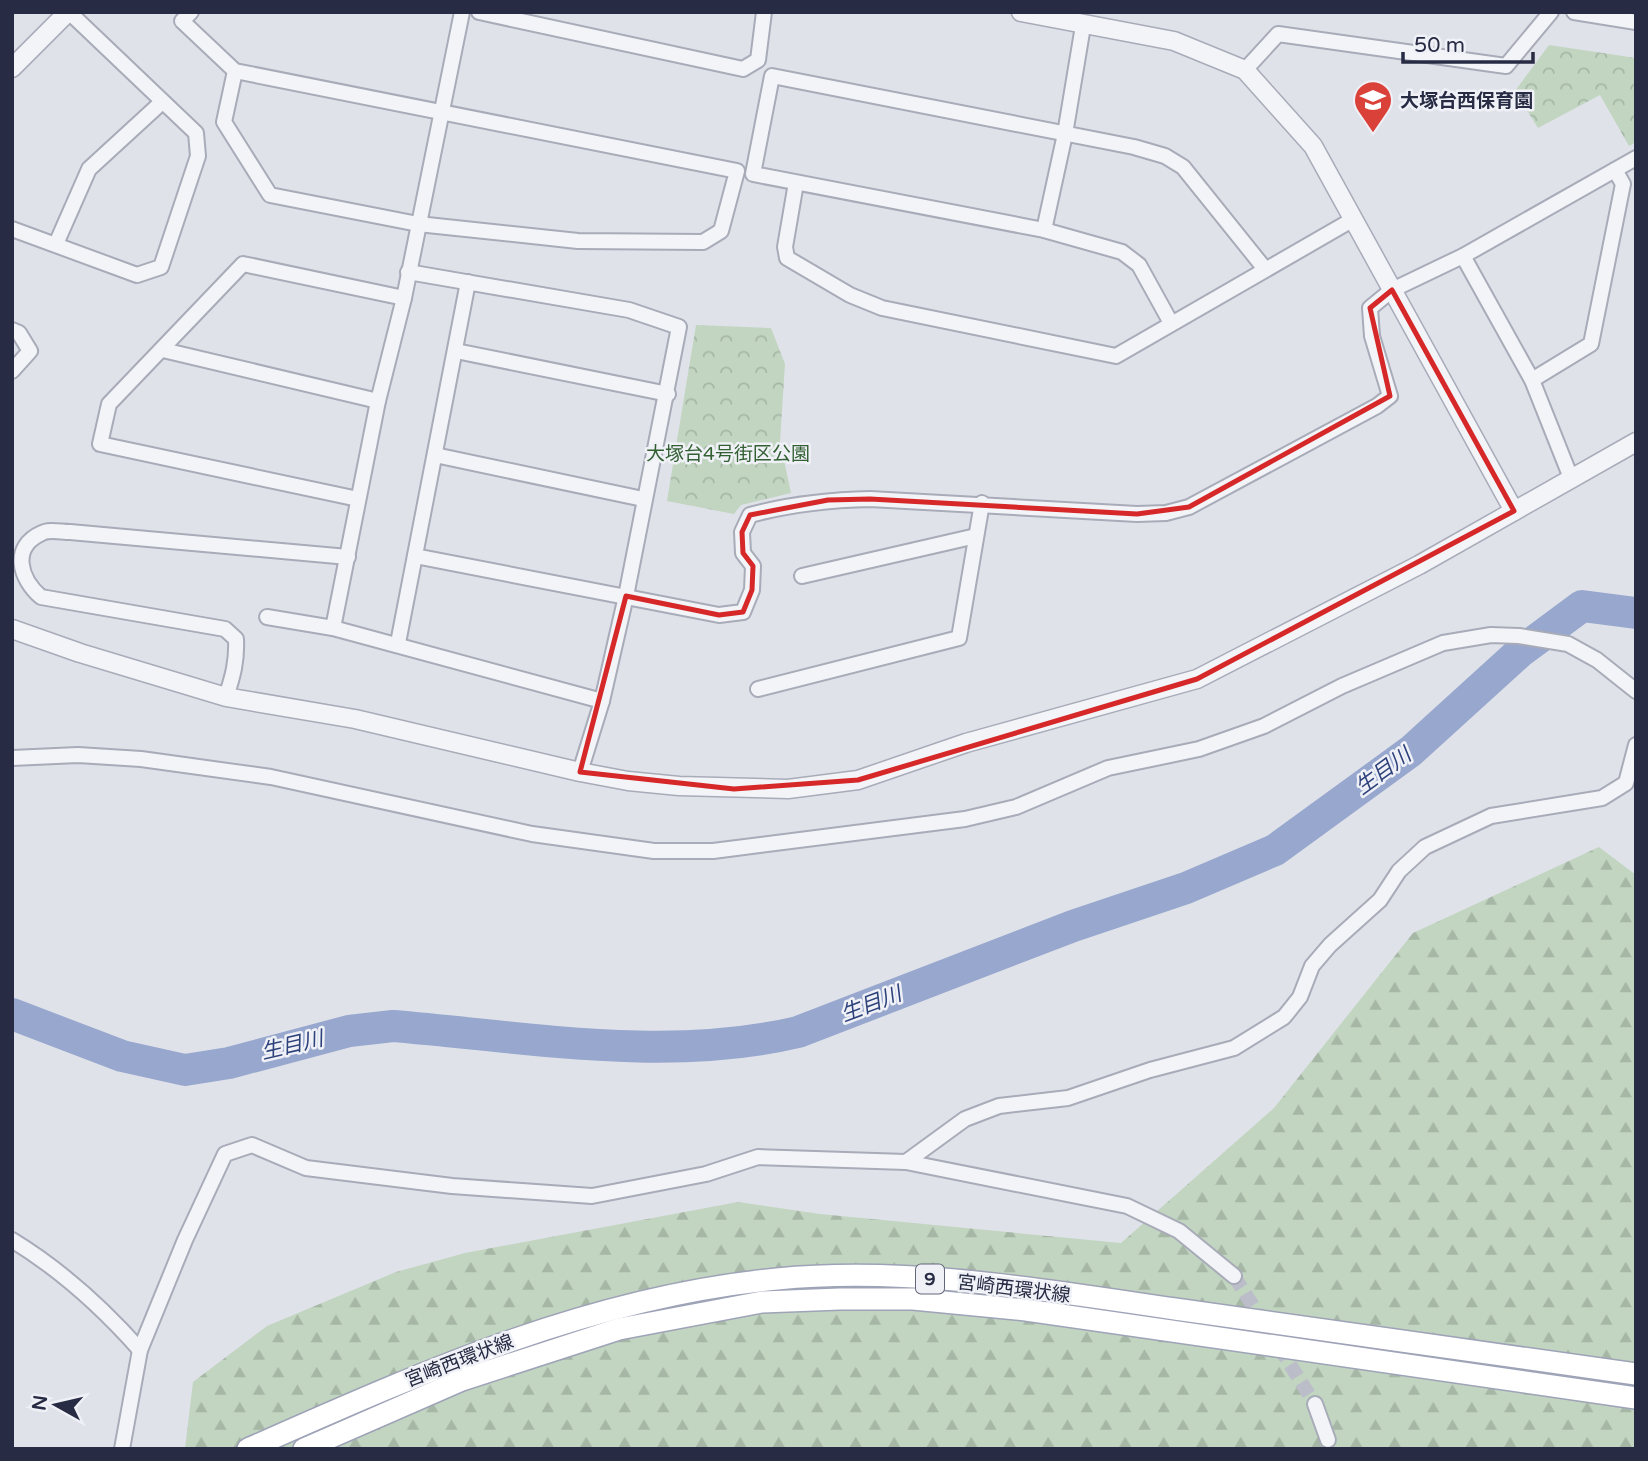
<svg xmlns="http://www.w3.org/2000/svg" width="1648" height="1461" font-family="'Varela Round','Noto Sans JP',sans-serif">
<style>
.forest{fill:url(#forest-firs)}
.park{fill:url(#park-crowns)}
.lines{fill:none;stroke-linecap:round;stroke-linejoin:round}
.river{stroke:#97a7cd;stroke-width:32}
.minor-tunnel{stroke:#bbbdc9;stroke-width:14;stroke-dasharray:14 7;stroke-linecap:butt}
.minor-casing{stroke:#a8abb8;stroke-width:18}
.tertiary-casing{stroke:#a8abb8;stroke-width:21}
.primary-casing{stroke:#9ea3b7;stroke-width:24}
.minor{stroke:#f3f4f8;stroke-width:14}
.tertiary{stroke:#f3f4f8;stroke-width:18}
.primary{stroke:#fff;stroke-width:21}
.marked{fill:none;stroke:#d62828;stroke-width:5;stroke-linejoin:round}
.labels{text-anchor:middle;stroke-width:5;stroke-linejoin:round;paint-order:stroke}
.shield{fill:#eff1f7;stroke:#636679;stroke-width:2}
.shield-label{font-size:18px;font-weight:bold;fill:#272b43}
.poi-label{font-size:19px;font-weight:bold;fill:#272b43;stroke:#eff1f7;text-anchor:start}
.park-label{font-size:19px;fill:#336033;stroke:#eff1f7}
.street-label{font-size:19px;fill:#272b43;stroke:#eff1f7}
.water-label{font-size:21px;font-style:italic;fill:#2d417b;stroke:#eff1f7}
</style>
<defs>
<pattern id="forest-firs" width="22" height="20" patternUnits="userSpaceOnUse" patternTransform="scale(1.75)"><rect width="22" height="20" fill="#c1d5c0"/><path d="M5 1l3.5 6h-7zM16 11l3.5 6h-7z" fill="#a6b7a6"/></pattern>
<pattern id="park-crowns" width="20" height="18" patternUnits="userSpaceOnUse" patternTransform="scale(1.75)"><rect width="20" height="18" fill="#c1d5c0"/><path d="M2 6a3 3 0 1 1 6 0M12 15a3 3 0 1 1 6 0" fill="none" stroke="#a6b7a6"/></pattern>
</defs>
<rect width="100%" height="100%" fill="#e0e2ea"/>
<!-- forest -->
<polygon class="forest" points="1599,847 1636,875 1636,1449 185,1449 193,1382 267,1326 396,1272 465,1253 738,1202 820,1214 1121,1243 1274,1108 1413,933"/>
<!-- park -->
<g class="park">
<polygon points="1549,45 1636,58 1636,142 1629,146 1600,95 1538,128 1515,91"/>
<polygon points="696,325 771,328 785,364 780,442 791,493 741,505 734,514 667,501"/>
</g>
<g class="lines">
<!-- river -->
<path class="river" d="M12,1014L122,1056L185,1070L229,1063L349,1031L393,1026C526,1037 667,1063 798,1032L1073,926L1186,888L1275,850L1411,751L1521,651L1582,606L1636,613"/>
<!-- minor-tunnel -->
<polyline class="minor-tunnel" points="1234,1276 1315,1404"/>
<defs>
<g id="minor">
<polyline points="191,12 182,21 235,71 737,171 721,231 703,242 578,241 418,224 270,195 224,122 235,71"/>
<polyline points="462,12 404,298 378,401 333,628 602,701"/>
<polyline points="479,12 743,69 758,60 764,12"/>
<polyline points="1574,12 1636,22"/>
<polyline points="1245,70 1278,34 1506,66 1551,12"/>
<polyline points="796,183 785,247 787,258 850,295 882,308 1116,356 1352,220"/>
<polyline points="12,229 137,275 161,267 198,156 196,133 69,12"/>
<polyline points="1044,230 1065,134 1083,26"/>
<polyline points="56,244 89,169 162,102"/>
<polyline points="1463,256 1532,380 1571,478"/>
<polyline points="408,272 629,310 679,327 626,596 602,701 580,772"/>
<polyline points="1171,323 1139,265 1122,252 1044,230 753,174 772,76 1134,147 1165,156 1183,167 1265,269"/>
<polyline points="12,330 19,333 30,351 12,371"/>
<polyline points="163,350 378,401"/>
<polyline points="456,351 668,394"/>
<polyline points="1532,380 1591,344 1623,184 1615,170"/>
<polyline points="435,455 643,499"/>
<polyline points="358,499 100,444 109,404 243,264 404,298"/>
<path d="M415,556L719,615L743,612L752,590L753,566L743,553L742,532L750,515C790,504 828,500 870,499L1137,514L1166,513L1189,507L1377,406L1390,396L1372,336L1370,308L1392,290L1463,256L1636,158"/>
<polyline points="802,576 976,536"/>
<polyline points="267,617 333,628"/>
<polyline points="398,643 468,282"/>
<polyline points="758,689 959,638 982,503"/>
<path d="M226,697C233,676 237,661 236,639L225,629L41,597C20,579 10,547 42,533C49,529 61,532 70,532L348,557"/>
<polyline points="12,758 78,755 141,759 271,777 532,834 654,851 713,851 965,819 1016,807 1108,768 1199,749 1264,726 1342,686 1443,643 1491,635 1519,636 1568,644 1597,660 1636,691"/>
<polyline points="906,1162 965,1119 999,1106 1068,1098 1150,1070 1234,1048 1284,1017 1300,997 1312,966 1330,945 1380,900 1399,871 1425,847 1491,816 1602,798 1626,783 1636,745"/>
<path d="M12,1240C61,1270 102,1307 140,1350"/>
<polyline points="1315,1404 1328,1440"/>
<polyline points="122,1449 140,1350 185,1240 225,1154 252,1145 306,1168 452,1186 592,1196 706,1174 758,1157 906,1162 1127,1206 1179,1231 1234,1276"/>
</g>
<g id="tertiary">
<polyline points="1021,12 1174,41 1245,70 1313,146 1514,511"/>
<polyline points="12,68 68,12"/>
<polyline points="12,629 80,653 226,697 355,719 580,772 628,781 679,786 788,789 858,780 966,743 1197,679 1419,565 1636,442"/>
</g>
<g id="primary">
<path d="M248,1449C418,1374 588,1297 777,1279C910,1266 1044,1290 1175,1309C1329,1331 1482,1352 1636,1374"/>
<polyline points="304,1449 462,1380 619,1329 762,1302 840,1299 913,1299 1026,1310 1636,1398"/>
</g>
</defs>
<!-- minor casing -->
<use href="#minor" class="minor-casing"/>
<!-- tertiary casing -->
<use href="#tertiary" class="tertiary-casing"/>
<!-- primary casing -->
<use href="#primary" class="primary-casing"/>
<!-- minor -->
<use href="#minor" class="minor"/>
<!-- tertiary -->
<use href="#tertiary" class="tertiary"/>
<!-- primary -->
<use href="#primary" class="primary"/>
</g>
<!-- marked area -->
<path class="marked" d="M1392,290L1514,511L1197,679L858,780L734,789L580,772L626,596L719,615L743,612L752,590L753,566L743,553L742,532L750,515L828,500L870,499L1137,514L1189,507L1390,396L1370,308Z"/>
<!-- icons -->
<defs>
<symbol id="school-pin" viewBox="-11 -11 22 30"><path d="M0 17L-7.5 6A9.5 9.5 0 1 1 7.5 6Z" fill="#da4139" stroke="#eff1f7"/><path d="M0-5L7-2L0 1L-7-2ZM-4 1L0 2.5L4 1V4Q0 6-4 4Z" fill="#fff"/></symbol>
</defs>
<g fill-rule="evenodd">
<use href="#school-pin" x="1351" y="78" width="44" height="60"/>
</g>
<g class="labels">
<!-- shield labels -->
<rect class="shield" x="916" y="1264.5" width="28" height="29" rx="5"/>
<g class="shield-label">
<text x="930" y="1285">9</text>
</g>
<!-- poi labels -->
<g class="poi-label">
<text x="1400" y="107">大塚台西保育園</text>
</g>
<!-- park labels -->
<g class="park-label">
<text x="728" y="460">大塚台4号街区公園</text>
</g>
<!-- street labels -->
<g class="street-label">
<text transform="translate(1014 1288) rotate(7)" y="7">宮崎西環状線</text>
<text transform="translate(459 1360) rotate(-21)" y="7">宮崎西環状線</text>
</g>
<!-- water labels -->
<g class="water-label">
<text transform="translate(1383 771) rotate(-36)" y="7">生目川</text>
<text transform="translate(871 1004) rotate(-21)" y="7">生目川</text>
<text transform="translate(292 1045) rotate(-13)" y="7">生目川</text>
</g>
</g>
<!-- border -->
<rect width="1648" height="1461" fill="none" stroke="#272b43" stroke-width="28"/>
<!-- north arrow -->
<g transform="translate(56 1405) rotate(278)" stroke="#eff1f7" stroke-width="5" paint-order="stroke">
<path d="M0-5L12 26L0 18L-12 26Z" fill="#272b43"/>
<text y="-10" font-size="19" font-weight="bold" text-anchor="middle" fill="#272b43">N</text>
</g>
<!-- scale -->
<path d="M1403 52v10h130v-10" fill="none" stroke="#272b43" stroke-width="3.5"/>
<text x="1414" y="52" font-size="21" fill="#272b43" stroke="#eff1f7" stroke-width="5" paint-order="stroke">50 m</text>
</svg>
